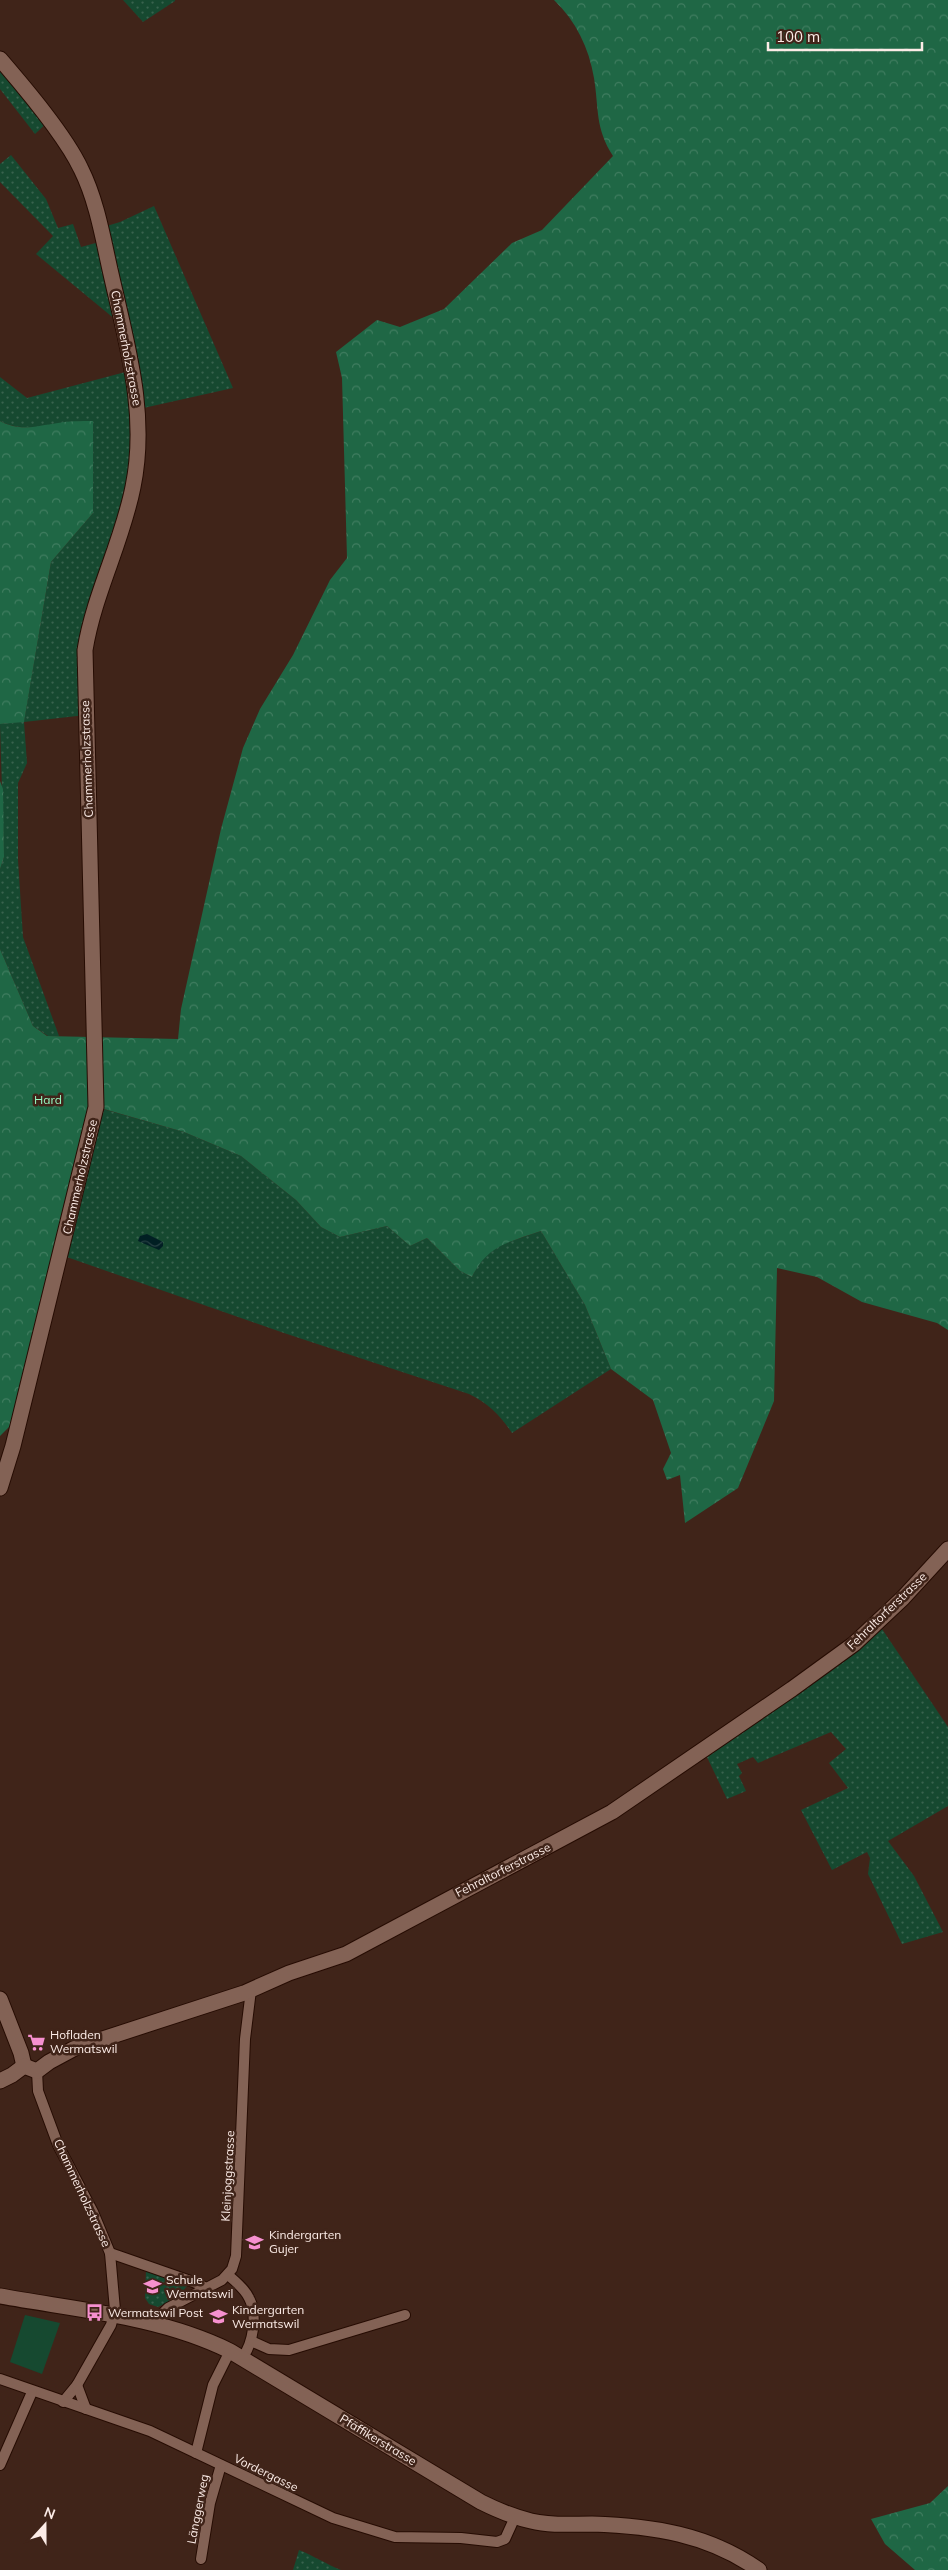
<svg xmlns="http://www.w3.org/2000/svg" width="948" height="2570" font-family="Mulish,sans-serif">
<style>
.grass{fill:url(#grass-dots)}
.forest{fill:url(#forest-crowns)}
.pitch{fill:#164930}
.water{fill:url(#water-waves)}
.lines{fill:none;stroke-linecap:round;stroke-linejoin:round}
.street-casing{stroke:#260c03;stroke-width:12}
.secondary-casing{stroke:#260c03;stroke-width:17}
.street{stroke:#836255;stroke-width:10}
.secondary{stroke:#836255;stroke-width:15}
.labels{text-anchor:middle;stroke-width:5;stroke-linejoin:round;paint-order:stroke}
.street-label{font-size:12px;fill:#fcece7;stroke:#402419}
.park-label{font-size:12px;fill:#95f8c1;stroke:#402419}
.poi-label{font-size:12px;fill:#fcece7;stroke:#402419;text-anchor:start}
</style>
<defs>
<pattern id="grass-dots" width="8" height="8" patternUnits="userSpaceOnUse" patternTransform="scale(1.25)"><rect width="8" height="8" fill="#164930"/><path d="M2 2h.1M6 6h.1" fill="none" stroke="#39634e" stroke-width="1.8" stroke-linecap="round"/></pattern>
<pattern id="forest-crowns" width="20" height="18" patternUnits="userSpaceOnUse" patternTransform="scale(1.25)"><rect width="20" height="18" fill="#1f6745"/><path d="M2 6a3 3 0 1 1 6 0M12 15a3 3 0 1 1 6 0" fill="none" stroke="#407d60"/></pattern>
<pattern id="water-waves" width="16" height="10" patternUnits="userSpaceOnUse" patternTransform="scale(1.25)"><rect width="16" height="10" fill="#011f23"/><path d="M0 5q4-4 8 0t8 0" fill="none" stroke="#274043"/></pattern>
</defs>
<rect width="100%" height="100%" fill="#402419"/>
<!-- grass -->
<g class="grass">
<polygon points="123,0 175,0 175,1 143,22"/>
<polygon points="0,59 49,121 35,134 0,89"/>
<path d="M11,155L46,199L58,228L73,224L81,247L103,241L100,228L120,222L154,206L233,388L139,409V437L97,597L86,715L24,722L27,763L18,783V860L23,937L59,1036H48L33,1026L0,949V869L4,857L0,724L24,721L51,562L93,513V421C62,420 29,436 0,421V377L27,398L133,370L122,325L36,254L53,236L0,182V164Z"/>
<path d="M96,1107L184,1132L241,1156L296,1200L321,1227L340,1237L387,1226L410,1246L427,1238L460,1271L472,1277L479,1262L497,1246L541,1231L585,1305L611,1369L512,1433C500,1415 489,1404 469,1394L284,1333L61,1255Z"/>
<polygon points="880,1626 948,1727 948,1806 888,1841 914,1876 943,1932 902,1944 868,1874 870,1858 867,1852 832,1870 801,1810 848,1788 829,1763 846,1749 831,1732 758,1763 753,1757 737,1764 742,1773 739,1776 746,1791 727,1799 706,1755"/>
<polygon points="146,2270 186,2283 187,2286 177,2298 158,2307 149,2304 145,2298"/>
<path d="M299,2550C314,2556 326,2564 341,2570H293Z"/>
</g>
<!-- forest -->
<g class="forest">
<path d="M554,0H948V1330L937,1323L862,1302L817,1277L777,1268L774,1401L738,1488L685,1523L680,1475L667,1480L663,1469L671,1453L653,1400L611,1369L585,1305L541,1231C510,1242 487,1245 472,1277L460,1271L427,1238L410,1246L387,1226L340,1237L321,1227L296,1200L241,1156L184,1132L97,1107L20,1416L0,1436V949L33,1026L47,1036L178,1039L181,1009L221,829L243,748L260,709L293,655L330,580L347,558L342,378L336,352L377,320L400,327L444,309L512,243L542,230L613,156C595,128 599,109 594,78C589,48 576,21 554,0Z"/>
<path d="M0,421C21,432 36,426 58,423C69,421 81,421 93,421V513L51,562L24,722L0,724Z"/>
<polygon points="0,781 3,789 4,857 0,869"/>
<polygon points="948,2486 948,2570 915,2570 885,2544 871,2519 930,2503"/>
</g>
<!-- pitch -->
<polygon class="pitch" points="25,2315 60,2323 42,2374 10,2362"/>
<!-- water -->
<polygon class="water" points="147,1234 163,1242 163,1246 159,1250 138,1241 140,1236"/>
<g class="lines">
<defs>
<g id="street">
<polyline points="37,2071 38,2091 58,2145 93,2212 110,2253 115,2310 111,2325 77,2385 63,2402"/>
<polyline points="110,2253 199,2284 206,2288"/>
<path d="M228,2275C236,2282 245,2289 249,2298C258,2315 253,2344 242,2358"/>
<polyline points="159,2324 163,2313 168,2308 222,2280 232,2269 236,2256 245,2039 251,1990"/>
<polyline points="251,2341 269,2349 289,2350 405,2315"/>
<polyline points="0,2379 150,2431 333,2518 395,2537 461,2538 497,2542 505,2539 515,2517"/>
<polyline points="77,2385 86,2409"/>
<polyline points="196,2453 213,2385 230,2351"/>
<polyline points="0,2465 32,2392"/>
<polyline points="201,2559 210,2503 221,2465"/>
</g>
<g id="secondary">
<path d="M0,59C25,88 65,135 81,169C97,201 103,239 111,274C127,345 148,414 133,487C122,543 94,594 85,650L96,1107L13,1446L0,1488"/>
<polyline points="0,1999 21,2053 24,2066"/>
<polyline points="24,2066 37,2071 49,2062 75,2048 244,1993 289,1973 346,1954 612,1812 792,1689 854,1644 903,1598 948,1549"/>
<polyline points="0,2081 12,2075 24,2066"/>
<path d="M0,2296C77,2310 159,2316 230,2351L481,2502C497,2510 514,2517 531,2521C551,2526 572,2524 592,2524C653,2526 708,2534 759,2570"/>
</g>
</defs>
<!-- street casing -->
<use href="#street" class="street-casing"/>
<!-- secondary casing -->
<use href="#secondary" class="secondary-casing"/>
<!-- street -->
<use href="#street" class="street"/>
<!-- secondary -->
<use href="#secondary" class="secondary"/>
</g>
<!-- icons -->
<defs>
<symbol id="supermarket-bare" viewBox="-9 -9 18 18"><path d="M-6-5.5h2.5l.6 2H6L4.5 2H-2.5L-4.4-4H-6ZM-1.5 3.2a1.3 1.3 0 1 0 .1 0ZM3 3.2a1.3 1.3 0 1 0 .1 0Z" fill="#f690cf" stroke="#402419" stroke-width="2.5" paint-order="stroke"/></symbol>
<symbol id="school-bare" viewBox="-9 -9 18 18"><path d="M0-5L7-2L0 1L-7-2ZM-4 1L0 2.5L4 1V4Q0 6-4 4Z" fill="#f690cf" stroke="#402419" stroke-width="2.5" paint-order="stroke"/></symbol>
<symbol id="bus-bare" viewBox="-9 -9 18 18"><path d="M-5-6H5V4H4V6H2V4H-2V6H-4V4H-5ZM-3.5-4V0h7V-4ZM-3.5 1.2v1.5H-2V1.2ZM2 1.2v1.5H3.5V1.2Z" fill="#f690cf" stroke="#402419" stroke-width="2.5" paint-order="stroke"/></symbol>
</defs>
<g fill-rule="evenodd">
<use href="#supermarket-bare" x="24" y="2030" width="25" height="25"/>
<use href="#school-bare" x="242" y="2230" width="25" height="25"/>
<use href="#school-bare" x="140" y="2274" width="25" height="25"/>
<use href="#bus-bare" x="82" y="2300" width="25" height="25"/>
<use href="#school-bare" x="206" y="2304" width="25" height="25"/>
</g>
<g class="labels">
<!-- street labels -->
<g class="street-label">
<text transform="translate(126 348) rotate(79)" y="4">Chammerholzstrasse</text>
<text transform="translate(87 759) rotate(-92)" y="4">Chammerholzstrasse</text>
<text transform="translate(80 1177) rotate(-77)" y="4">Chammerholzstrasse</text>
<text transform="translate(887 1611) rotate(-44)" y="4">Fehraltorferstrasse</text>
<text transform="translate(503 1870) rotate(-27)" y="4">Fehraltorferstrasse</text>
<text transform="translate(228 2176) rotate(-87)" y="4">Kleinjoggstrasse</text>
<text transform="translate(82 2193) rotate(65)" y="4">Chammerholzstrasse</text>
<text transform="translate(378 2440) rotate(31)" y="4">Pfäffikerstrasse</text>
<text transform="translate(266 2473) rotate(26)" y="4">Vordergasse</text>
<text transform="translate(198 2509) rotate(-79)" y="4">Länggerweg</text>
</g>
<!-- park labels -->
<g class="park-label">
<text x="48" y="1104">Hard</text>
</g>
<!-- poi labels -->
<g class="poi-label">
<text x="50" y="2039">Hofladen<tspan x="50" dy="14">Wermatswil</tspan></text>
<text x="269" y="2239">Kindergarten<tspan x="269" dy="14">Gujer</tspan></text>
<text x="166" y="2284">Schule<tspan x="166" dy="14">Wermatswil</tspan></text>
<text x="232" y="2314">Kindergarten<tspan x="232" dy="14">Wermatswil</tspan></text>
<text x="108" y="2317">Wermatswil Post</text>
</g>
</g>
<!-- north arrow -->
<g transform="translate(45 2525) rotate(21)" stroke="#402419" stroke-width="4" paint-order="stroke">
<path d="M0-4L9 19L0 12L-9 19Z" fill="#fcece7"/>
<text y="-8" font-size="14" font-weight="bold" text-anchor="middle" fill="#fcece7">N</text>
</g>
<!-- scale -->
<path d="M768 42v8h154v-8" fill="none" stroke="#fcece7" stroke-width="2.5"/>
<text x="776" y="42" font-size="15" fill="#fcece7" stroke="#402419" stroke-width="4" paint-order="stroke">100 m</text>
</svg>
